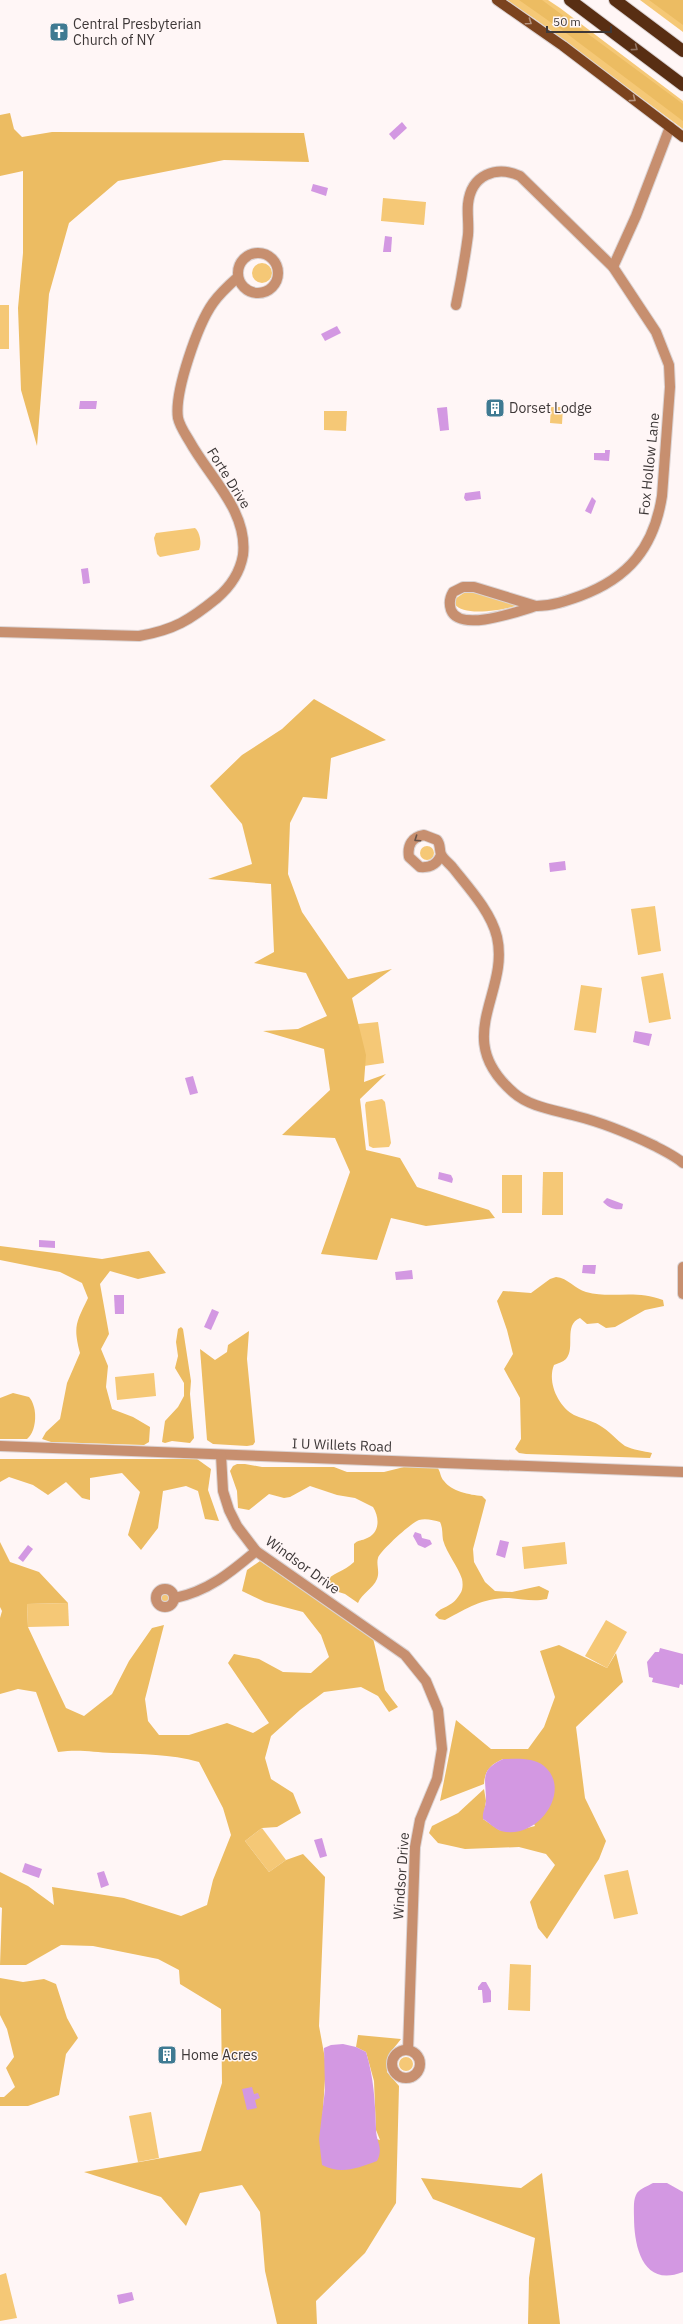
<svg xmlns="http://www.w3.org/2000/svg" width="683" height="2324" font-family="'IBM Plex Sans',sans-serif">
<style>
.green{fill:#f5c876}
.forest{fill:#ecbc62}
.water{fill:#d398e2}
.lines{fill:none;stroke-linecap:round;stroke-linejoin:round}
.minor-casing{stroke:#dcd4d4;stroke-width:12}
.major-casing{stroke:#dcd4d4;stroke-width:12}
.highway-casing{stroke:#dcd4d4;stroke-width:14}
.minor{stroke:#c78f6f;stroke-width:10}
.major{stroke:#7b431e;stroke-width:10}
.highway{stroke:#582e13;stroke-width:12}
.oneway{stroke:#b6947f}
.oneway2{stroke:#927462}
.oneway3{stroke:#675248}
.labels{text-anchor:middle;stroke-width:3;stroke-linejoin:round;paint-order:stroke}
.poi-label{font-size:14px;fill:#3e3838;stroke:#fff6f6;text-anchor:start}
.street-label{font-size:14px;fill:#3e3838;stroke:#fff6f6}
</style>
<rect width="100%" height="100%" fill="#fff6f6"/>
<!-- green -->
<g class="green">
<polygon points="505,0 548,0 560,8 683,101 683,129 535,19"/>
<polygon points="640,0 683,0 683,32"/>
<polygon points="383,198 426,202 424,225 381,221"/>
<circle cx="262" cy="273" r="10"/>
<rect x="0" y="305" width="9" height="44"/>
<polygon points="551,407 563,407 562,424 550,423"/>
<polygon points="324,411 347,411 346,431 324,430"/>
<path d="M195,528C200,532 202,544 199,550L160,557L157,554L154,538L156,533Z"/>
<path d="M468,590L516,604L515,606C503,610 462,617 455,604V599Z"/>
<circle cx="427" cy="853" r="7"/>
<polygon points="655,906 661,951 638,955 631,909"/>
<polygon points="663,973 671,1019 649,1023 641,977"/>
<polygon points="581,985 602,988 596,1033 574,1030"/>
<polygon points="378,1022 384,1063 364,1066 358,1024"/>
<polygon points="382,1099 385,1102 391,1143 389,1147 373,1148 369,1146 365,1105 366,1102"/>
<polygon points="543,1172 563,1172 563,1215 542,1215"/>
<rect x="502" y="1175" width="20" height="38"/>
<polygon points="154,1373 156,1396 117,1400 115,1377"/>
<polygon points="565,1542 567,1564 524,1569 522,1547"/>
<circle cx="165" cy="1598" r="7"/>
<polygon points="68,1603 69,1626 28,1627 27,1604"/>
<polygon points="606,1620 627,1632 607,1668 585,1656"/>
<polygon points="262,1828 286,1860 269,1872 245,1841"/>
<polygon points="628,1870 638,1914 614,1919 604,1875"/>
<polygon points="510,1964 531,1965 530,2011 508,2010"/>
<circle cx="406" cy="2064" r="7"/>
<polygon points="151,2112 159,2158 138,2162 129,2116"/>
<polygon points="6,2273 17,2318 0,2321 0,2275"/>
</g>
<!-- forest -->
<g class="forest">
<polygon points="519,0 542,0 683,104 683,121 566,33"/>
<polygon points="649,0 683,0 683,25"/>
<polygon points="10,113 14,129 22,137 52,132 304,133 309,162 224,160 118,181 69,223 49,294 37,446 21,390 18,308 23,253 23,171 0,176 0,115"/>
<polygon points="314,699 386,740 331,758 327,799 303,797 290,823 288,874 302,912 348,979 392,969 352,998 366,1055 364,1082 386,1074 360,1099 366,1150 400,1158 417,1187 489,1210 495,1218 426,1226 391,1218 377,1260 321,1254 350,1172 335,1138 282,1135 330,1090 324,1049 263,1031 298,1029 327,1016 306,973 254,963 274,952 271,884 208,879 252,864 242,824 210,786 242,755 282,729"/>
<path d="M0,1246L102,1259L149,1251L166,1273L138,1279L110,1271L100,1284L109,1334L101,1349L108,1366L106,1387L112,1409L133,1417L150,1427L149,1442L144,1445L51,1442L42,1439L46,1432L60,1419L67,1383L80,1353C73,1326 76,1323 88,1298L82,1283L60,1272L0,1260Z"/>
<path d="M556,1277C568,1278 575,1289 586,1292C613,1299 634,1289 663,1300L664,1306L645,1310L615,1327L606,1328L598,1323L587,1324L580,1318C563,1325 576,1348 566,1359C563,1362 558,1363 554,1365C547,1382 558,1406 574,1415C582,1419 591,1420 599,1425C610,1431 616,1440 625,1446C633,1450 644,1451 652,1453L650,1458L526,1454L519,1453L515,1449L521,1439L520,1398L504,1369L513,1354L507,1330L497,1301L503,1291L531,1293L550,1279Z"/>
<polygon points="181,1327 183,1329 191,1381 190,1394 194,1438 190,1443 172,1441 165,1443 162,1442 165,1421 178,1407 184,1396 184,1383 175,1368 178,1356 176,1342 178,1329"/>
<polygon points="249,1331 247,1359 255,1442 253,1445 247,1446 213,1444 207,1440 200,1349 215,1360 227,1352 228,1345"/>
<path d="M13,1393L29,1397C38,1407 37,1431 27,1439H0V1398Z"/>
<polygon points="0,1459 197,1459 211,1469 208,1490 219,1521 205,1519 198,1491 186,1486 163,1491 158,1528 141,1550 128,1535 140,1492 122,1473 90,1478 90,1500 82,1498 66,1482 48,1495 33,1485 9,1477 0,1482"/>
<path d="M237,1464H245L262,1467H334L347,1472H384L408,1466L437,1467C441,1472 440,1477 444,1481C451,1491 470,1495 482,1496L486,1500L473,1549L474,1562L485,1582L495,1591L512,1592L539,1586L549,1591L547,1599C533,1602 523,1599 509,1598C482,1598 468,1608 445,1620L439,1619L435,1615C442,1605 451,1609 460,1594C463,1590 463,1584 462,1579C458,1566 447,1554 443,1540C442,1534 443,1528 440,1522C434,1520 425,1518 419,1520C412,1522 380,1551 378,1558C376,1564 380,1572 377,1579C373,1589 362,1593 358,1603L345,1594L329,1589L325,1583C332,1572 344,1572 354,1562V1544C358,1540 360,1541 365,1539C380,1534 380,1518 373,1507L355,1498L337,1495L310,1486L290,1497L284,1498L269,1494L249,1510L238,1508L237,1491L230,1471L233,1466Z"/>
<path d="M0,1542L10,1562L39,1572L68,1603L27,1604L28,1627L66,1708L84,1716L112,1694L129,1661L152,1628L164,1625L145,1699L148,1721L159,1735H189L227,1723L253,1733L269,1723L228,1663L234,1654L259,1659L283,1672L311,1673L329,1657L321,1635L303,1612L265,1602L242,1591L247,1570L260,1561L373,1638L385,1690L398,1707L389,1712L378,1696L361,1687L324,1692L300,1710L271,1736L265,1758L271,1779L293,1793L301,1813L277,1827L262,1828L245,1841L269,1872L286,1860L303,1854L325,1877L319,2026L326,2064L322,2125L380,2140L376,2130L374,2081L366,2052L356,2047L358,2035L401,2039C389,2055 387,2051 387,2072L399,2086L396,2203L365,2253L316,2301L317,2324H277L265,2271L260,2212L242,2185L200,2193L186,2226L161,2197L84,2172L201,2151L222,2083L221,2009L180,1984L179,1970L158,1959L93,1946L61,1945L26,1965H0L2,1908L0,1907V1872L28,1886L54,1905L52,1887L124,1898L181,1916L207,1905L213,1880L231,1835L223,1808L199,1762C170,1754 142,1754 113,1753C92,1752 79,1749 58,1752L36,1692L18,1689L0,1694V1618L2,1611L0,1607Z"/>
<path d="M559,1645L607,1668L616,1653L623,1682L576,1727L585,1798L606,1841L599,1859L547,1939L538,1928L530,1902L555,1865L546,1854L519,1847L465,1849L438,1843L429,1833L432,1826L458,1813L484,1789L486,1801L483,1819L499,1830L511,1832L535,1826L503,1759C490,1765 485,1770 484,1784L440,1801L456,1720L491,1749H528L544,1727L555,1697L540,1651Z"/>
<polygon points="0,1978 23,1982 44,1979 56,1984 67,2018 78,2038 66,2054 59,2095 28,2106 0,2106 0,2097 4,2097 15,2087 6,2068 14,2057 7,2029 0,2015"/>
<polygon points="542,2173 560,2324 528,2324 529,2278 535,2238 433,2199 421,2178 521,2188"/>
</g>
<!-- water -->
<g class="water">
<polygon points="402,122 407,128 394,140 389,134"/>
<polygon points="313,184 328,188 326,196 311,191"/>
<polygon points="385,236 392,237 391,252 383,252"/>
<polygon points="337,326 341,333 325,341 321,334"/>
<polygon points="80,401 97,401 96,409 79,409"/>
<polygon points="447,407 449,430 440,431 437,408"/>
<polygon points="605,450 610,450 609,461 594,460 594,453 605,453"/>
<polygon points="480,491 481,499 466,501 464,498 465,493"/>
<polygon points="592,497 596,501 591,514 585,511"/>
<polygon points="88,568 90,583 83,584 81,569"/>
<polygon points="565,861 566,870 550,872 549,863"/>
<polygon points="635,1031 652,1034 649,1046 633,1042"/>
<polygon points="193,1076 198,1093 190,1095 185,1078"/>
<polygon points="439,1172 451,1175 453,1179 452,1183 438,1179"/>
<path d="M607,1198L623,1204L622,1209C614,1210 609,1208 603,1202Z"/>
<polygon points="39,1240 55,1241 55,1248 39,1247"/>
<polygon points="583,1265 596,1265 595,1274 582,1273"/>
<polygon points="412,1270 413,1279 396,1280 395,1272"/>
<polygon points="114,1295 124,1295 124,1314 115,1314"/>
<polygon points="212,1309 219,1312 211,1330 204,1327"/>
<polygon points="415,1532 421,1534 422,1538 430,1540 432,1544 425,1548 418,1545 413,1536"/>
<polygon points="500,1540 509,1542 505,1558 496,1555"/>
<polygon points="28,1545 33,1549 23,1562 18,1558"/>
<polygon points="660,1648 683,1654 683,1685 680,1684 679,1688 652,1682 653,1678 649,1677 647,1662 655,1652 659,1652"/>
<path d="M503,1759C516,1759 533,1757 544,1766C573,1790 538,1841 501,1831C495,1829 488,1822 483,1819C482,1812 486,1807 486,1800C486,1779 479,1770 503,1759Z"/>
<polygon points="322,1838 327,1856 320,1858 314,1840"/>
<polygon points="25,1863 42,1869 39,1878 22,1872"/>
<polygon points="104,1871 109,1885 101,1888 97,1873"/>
<polygon points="482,1982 486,1982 491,1991 491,2002 483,2003 482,1990 478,1990 478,1987"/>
<path d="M343,2044L356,2047L366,2052C374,2078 375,2102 376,2129C376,2142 384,2148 377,2161C358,2168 341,2175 322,2165L319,2139L325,2090L324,2048L331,2045Z"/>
<polygon points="252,2087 254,2094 258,2093 260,2098 255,2100 257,2108 247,2110 242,2089"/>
<path d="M653,2183H667L683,2192V2272C643,2288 634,2247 634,2217C634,2209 633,2199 637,2193C641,2188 648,2186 653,2183Z"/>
<polygon points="132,2292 134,2300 119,2304 117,2295"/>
</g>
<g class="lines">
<defs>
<g id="minor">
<circle cx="258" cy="273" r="20"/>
<polyline points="613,267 636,216 670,127"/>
<path d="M456,305C461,281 465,258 468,235C469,224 467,214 468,204C471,175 496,165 520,176L613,267L656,332L669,365L670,387L662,496C654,547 629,578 580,596C566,601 552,606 536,606"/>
<path d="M463,587H474L536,606C519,611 460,633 451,610C449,604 450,597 453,592Z"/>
<path d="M0,632L139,636C174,630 190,620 217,598C230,587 240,572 243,555C248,511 210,478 190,442C186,435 180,427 178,418C174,392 198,324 213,303C220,293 229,285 238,277"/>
<path d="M441,855C437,864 431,868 420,867L409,857C407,845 412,837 424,835L437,840C441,845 439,849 441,854C443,859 450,864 453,868C469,888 491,912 497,937C510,994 450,1038 514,1093C530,1107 555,1110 576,1116C604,1123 628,1133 655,1146C664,1151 675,1156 683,1163"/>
<polyline points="683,1267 683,1294"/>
<polyline points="0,1446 683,1472"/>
<polyline points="221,1455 223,1491 229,1510 237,1526 256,1551 405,1655 426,1681 438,1710 442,1749 437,1779 420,1820 415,1847 408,2050"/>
<circle cx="165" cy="1598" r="9"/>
<path d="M175,1598C208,1591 230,1573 256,1551"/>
<circle cx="406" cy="2064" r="14"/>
</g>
<polyline id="major" points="497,0 563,46 683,137"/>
<g id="highway">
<polyline points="570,0 683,85"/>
<polyline points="615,0 683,51"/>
</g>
</defs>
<!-- minor casing -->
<use href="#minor" class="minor-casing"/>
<!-- major casing -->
<use href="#major" class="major-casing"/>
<!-- highway casing -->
<use href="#highway" class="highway-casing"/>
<!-- minor -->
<use href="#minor" class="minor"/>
<!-- major -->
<use href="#major" class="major"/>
<!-- highway -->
<use href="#highway" class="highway"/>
</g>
<!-- one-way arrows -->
<defs><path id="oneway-chevron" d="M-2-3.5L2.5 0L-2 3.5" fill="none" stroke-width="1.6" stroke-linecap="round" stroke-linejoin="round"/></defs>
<g class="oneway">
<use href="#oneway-chevron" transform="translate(529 22) rotate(35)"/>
<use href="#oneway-chevron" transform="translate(633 99) rotate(37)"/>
</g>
<use class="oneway2" href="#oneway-chevron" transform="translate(635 48) rotate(37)"/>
<use class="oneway3" href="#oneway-chevron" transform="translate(417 839) rotate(146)"/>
<!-- icons -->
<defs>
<symbol id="church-square" viewBox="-11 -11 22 22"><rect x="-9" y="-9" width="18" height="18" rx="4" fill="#3f7a92" stroke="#fff6f6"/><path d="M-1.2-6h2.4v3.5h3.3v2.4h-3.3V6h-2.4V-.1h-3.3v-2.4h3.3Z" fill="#fff"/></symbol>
<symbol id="building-square" viewBox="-11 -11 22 22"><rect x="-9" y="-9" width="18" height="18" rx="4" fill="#3f7a92" stroke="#fff6f6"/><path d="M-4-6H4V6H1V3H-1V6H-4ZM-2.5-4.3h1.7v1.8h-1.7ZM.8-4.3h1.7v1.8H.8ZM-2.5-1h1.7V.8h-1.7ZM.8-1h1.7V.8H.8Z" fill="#fff"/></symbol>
</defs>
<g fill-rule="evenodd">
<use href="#church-square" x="48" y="21" width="22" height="22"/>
<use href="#building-square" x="484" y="397" width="22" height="22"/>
<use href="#building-square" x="156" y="2044" width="22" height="22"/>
</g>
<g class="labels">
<!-- poi labels -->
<g class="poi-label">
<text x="73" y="29">Central Presbyterian<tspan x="73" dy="16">Church of NY</tspan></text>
<text x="509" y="413">Dorset Lodge</text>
<text x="181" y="2060">Home Acres</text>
</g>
<!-- street labels -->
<g class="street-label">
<text transform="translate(649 464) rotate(-84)" y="5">Fox Hollow Lane</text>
<text transform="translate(229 478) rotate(58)" y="5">Forte Drive</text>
<text transform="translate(342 1445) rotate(2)" y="5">I U Willets Road</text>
<text transform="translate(303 1565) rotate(36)" y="5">Windsor Drive</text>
<text transform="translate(401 1876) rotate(-86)" y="5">Windsor Drive</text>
</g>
</g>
<!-- scale -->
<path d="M547 26v6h64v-6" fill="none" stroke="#3e3838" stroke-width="2"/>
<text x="553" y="26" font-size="12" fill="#3e3838" stroke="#fff6f6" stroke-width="3" paint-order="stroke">50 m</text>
</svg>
